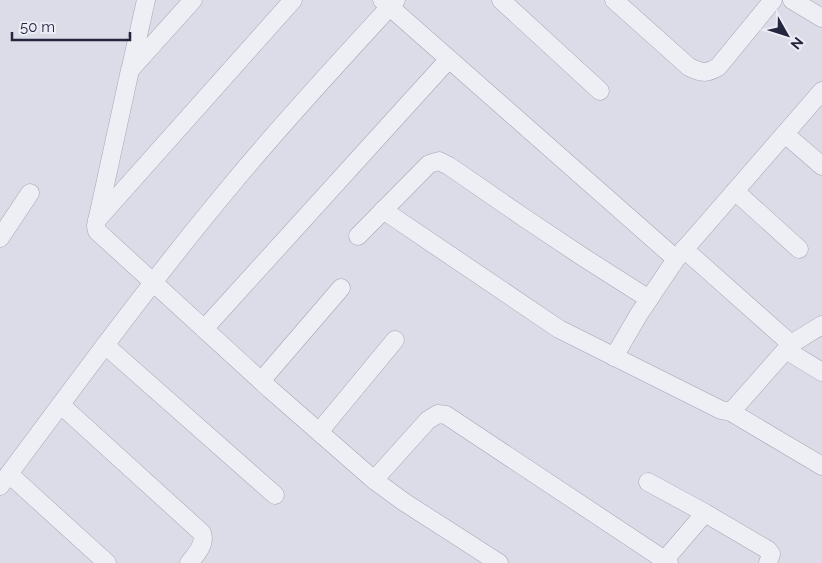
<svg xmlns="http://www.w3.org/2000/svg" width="822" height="563" font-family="Raleway,sans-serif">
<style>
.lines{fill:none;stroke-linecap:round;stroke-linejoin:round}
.minor-casing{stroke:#a4a5b5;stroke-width:19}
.minor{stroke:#eeeef5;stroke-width:18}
</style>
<rect width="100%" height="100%" fill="#dbdce8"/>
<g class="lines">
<defs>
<g id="minor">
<polyline points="293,0 97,220 96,226 97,231 271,390 374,480 404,502 499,563"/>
<polyline points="382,0 676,259"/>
<polyline points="501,0 600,91"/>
<path d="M614,0L689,67C702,73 706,74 718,67L773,0"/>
<polyline points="792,0 822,18"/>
<polyline points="131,67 146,0"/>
<polyline points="785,134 822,166"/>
<polyline points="735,191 799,249"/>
<polyline points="383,210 559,329 721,410 731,412 822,466"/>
<polyline points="98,217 130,70 193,0"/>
<polyline points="358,236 429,164 439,161 449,166 523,217 583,257 649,299"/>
<polyline points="0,238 30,193"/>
<polyline points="684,249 791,344"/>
<polyline points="204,329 449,59"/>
<polyline points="105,345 275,495"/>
<polyline points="786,350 822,372"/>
<polyline points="614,357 639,314 676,259 822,91"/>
<polyline points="261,381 341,288"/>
<path d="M61,405L202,533C206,544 196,555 189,563"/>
<polyline points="731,412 791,344 822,325"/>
<polyline points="319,432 395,340"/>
<polyline points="9,474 107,563"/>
<polyline points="374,480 428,420 438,414 446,415 669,563"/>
<polyline points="648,482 705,513 768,550 771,554 768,563"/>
<path d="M0,486C76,384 151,281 233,183C285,120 341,60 396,0"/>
<polyline points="662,563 705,513"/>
</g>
</defs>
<!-- minor casing -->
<use href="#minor" class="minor-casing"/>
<!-- minor -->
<use href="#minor" class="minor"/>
</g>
<!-- north arrow -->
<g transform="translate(787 35) rotate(129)" stroke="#ebecf5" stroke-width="4" paint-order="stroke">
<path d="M0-4L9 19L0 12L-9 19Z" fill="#24253f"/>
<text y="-8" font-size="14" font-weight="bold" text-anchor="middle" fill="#24253f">N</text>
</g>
<!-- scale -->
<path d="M12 32v8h118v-8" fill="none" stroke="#24253f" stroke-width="2.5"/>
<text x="20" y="32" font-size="15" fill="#24253f" stroke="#ebecf5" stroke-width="4" paint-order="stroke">50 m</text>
</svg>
